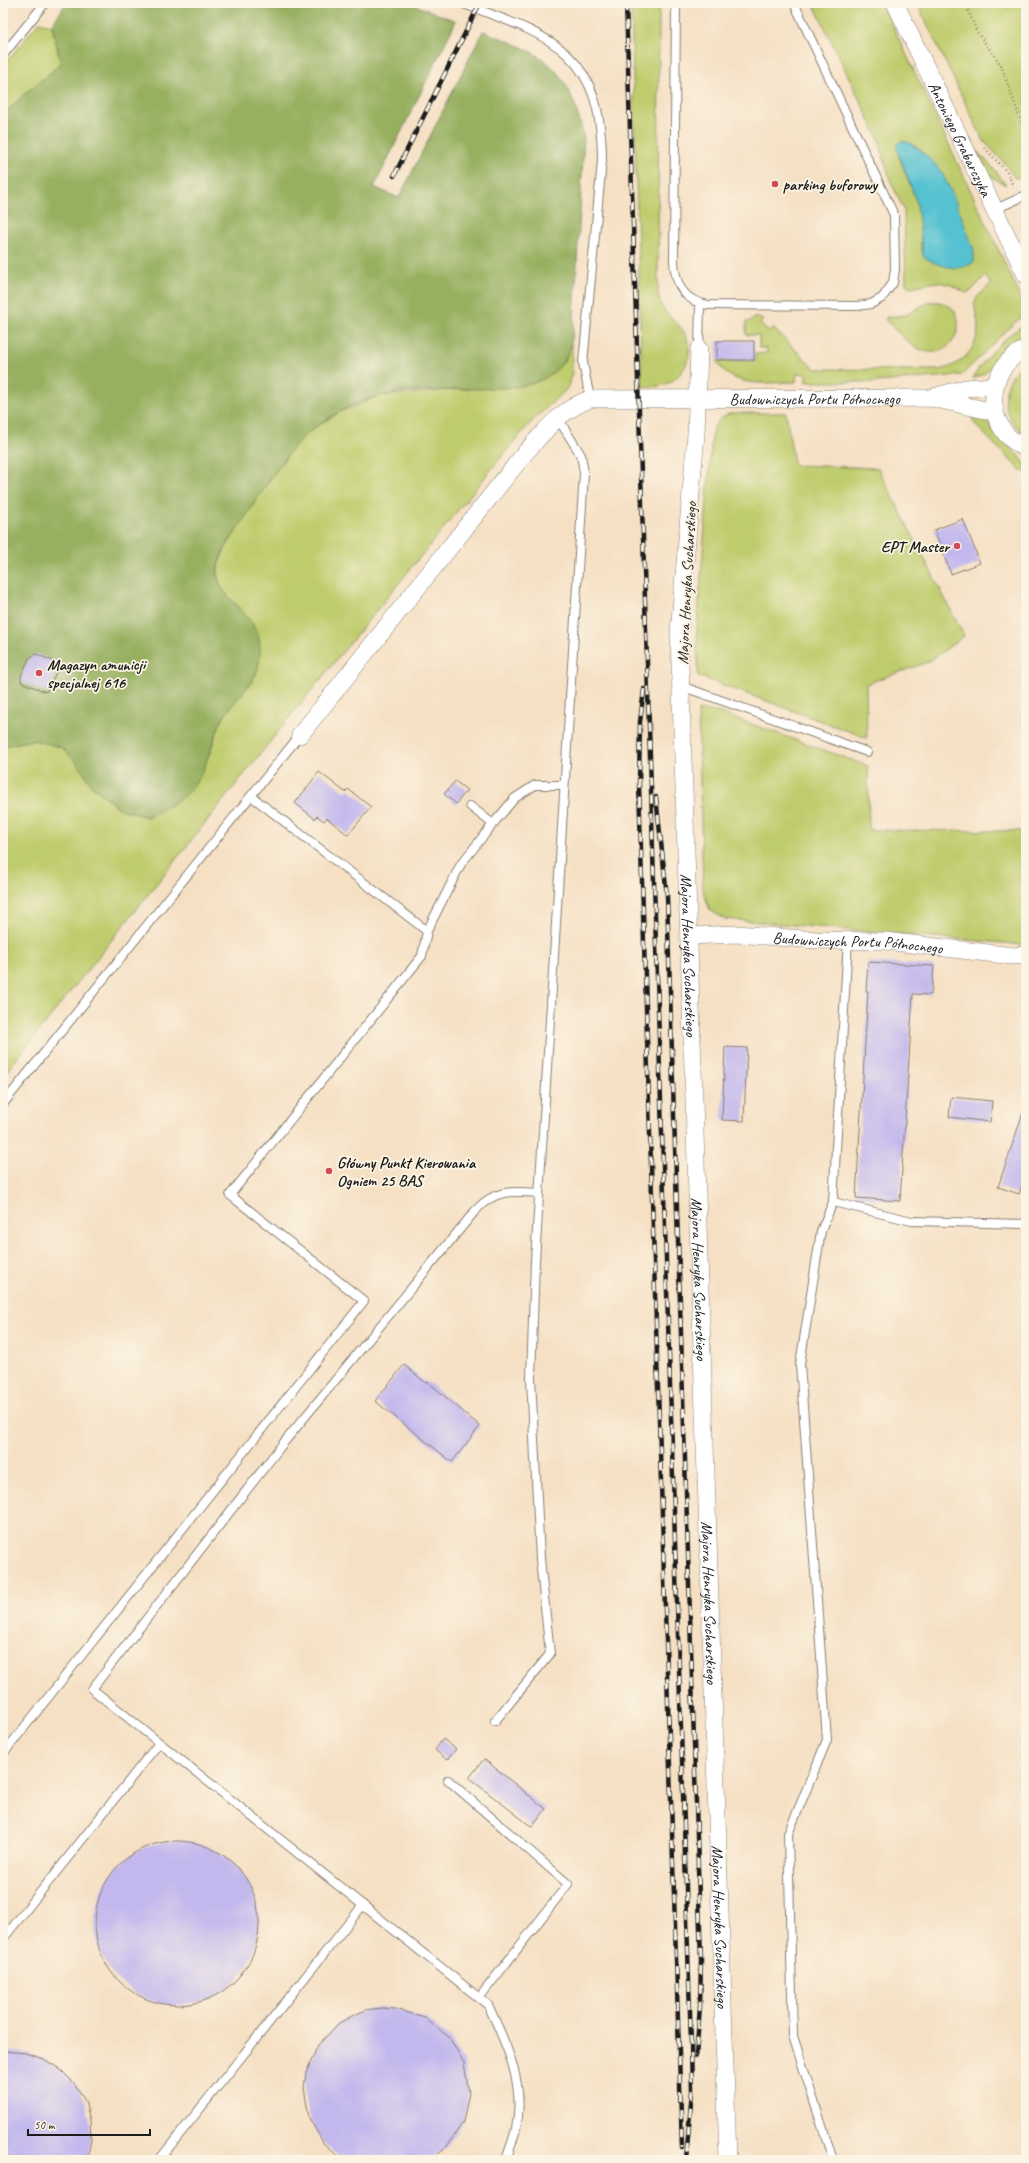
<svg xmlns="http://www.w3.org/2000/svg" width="1029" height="2163" font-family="Caveat,sans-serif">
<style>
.green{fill:#bfcc6d;stroke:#6e7444;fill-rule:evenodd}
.forest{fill:#97b060;stroke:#5a663e}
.water{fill:#57c2d1;stroke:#3a6f76}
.building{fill:#c2b8ed}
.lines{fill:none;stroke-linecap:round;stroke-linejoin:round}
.service-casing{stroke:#887e70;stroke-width:10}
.minor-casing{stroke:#887e70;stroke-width:18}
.path{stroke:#887e70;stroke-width:2.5;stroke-dasharray:1 3;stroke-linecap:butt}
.service{stroke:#fff;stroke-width:8}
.minor{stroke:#fff;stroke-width:17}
.rail-casing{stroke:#1c1c1c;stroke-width:4.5}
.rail{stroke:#fcf5e5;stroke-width:3;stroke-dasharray:9;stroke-linecap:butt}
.poi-dot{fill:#d1495b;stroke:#fcf5e5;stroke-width:1.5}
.labels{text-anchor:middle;stroke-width:3.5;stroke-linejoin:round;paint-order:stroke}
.street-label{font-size:16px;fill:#1c1c1c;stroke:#fcf5e5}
.poi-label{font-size:16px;font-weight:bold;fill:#1c1c1c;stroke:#fcf5e5;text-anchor:start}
</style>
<rect width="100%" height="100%" fill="#fcf5e5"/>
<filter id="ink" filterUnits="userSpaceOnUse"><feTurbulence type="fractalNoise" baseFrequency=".025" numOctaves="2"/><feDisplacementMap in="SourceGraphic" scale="8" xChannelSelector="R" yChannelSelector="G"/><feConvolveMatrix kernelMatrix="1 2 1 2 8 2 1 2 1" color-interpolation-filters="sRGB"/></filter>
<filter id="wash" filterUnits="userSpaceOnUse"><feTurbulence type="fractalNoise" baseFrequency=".012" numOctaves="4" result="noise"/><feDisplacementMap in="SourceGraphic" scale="16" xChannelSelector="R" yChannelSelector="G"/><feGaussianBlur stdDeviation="0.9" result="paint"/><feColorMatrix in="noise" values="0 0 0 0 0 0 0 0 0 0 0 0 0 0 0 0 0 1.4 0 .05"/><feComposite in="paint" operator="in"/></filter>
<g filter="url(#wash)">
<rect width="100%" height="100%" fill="#f5e0c4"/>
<!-- green -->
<g class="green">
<path d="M631,3H659L658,294C661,316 677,318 686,336C695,354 684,377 666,384C658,387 650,387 642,387Z"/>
<path d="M813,3H882L1017,289L1025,315L1014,323L962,375L877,382H806V374L797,373L796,382C770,382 731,390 717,361H755V354L767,353V348H759V335H746V322L751,321L755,317L763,320L760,324L769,332L773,328L815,369L937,370C960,367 978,350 978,326C978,318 975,311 974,304L977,297L991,284L985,276L972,290L966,293L949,284L937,282L910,287L906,284L904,210L890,180L879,140ZM911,143L943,174L921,250L920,220L917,203L898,154Z"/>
<polygon points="917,3 1026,3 1026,185 1023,178 1015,178 1005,164 983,140"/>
<polygon points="39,22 52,25 61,64 29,90 3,115 3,66"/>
<polygon points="976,150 995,170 1006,185 990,176"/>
<path d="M929,302C984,297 953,387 903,337C897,331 890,326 885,319L888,317L906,315Z"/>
<path d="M1025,325L1023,333L1015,344L1002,354L985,373L973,379C978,364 1011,330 1025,325Z"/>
<polygon points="572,344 572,373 567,389 533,420 512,444 285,723 3,1076 3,746 33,740 61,747 78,764 92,786 120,809 147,817 195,783 210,752 221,721 236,700 239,607 225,593 218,581 218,565 226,547 273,473 303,435 340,412 379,396 466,389 563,363"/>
<path d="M1026,363V434C998,418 999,379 1026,363Z"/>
<path d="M732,413H786L794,465L878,468L964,636L928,662L866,684L867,738L698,676L697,629L712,436C714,423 719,417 732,413Z"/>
<polygon points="972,415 981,418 989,424 999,438 1020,457 1026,465 1026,473 1019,469 978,428 973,421"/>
<polygon points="698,710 718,712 868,766 869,830 1026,831 1026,945 724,919 710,910 703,891"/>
</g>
<!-- forest -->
<path class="forest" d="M66,3H410L456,21L374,187L399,198L483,31C548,56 568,66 584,138L574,318C573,333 572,351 562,364C539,392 499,388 466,389C438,390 407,390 379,396C350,403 311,425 292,449C273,474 256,500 239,527C231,539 221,552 218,565C212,596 253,610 259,639C261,649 260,663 256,674C248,691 230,704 221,722C211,742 208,766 195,784C182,801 165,808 147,817L120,809L92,786L78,764L61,747L33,740L3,746V115L29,90L61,64L52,25Z"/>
<!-- water -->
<path class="water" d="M901,141C913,140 937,164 943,175C956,198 964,225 974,250V262C959,273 936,266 923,256L917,203L897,149V144Z"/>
<g id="blocks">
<!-- building -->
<g class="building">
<rect x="717" y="341" width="37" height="19"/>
<polygon points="963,519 980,563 951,574 934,530"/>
<polygon points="36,654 55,662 58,669 46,692 21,682 21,676 29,658"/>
<polygon points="319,772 345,792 348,789 371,807 348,835 327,818 324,821 317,816 315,819 295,803"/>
<polygon points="455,781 467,790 456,804 444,794"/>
<polygon points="868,962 934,966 931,995 913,994 900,1201 856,1198 868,991 866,991"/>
<polygon points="725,1047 747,1048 744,1121 722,1120"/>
<polygon points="951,1097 992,1101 990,1122 949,1117"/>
<polygon points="1024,1110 1026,1111 1026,1174 1019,1194 998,1187"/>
<polygon points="404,1365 426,1383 428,1382 480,1426 452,1462 375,1401"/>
<polygon points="443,1739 456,1749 447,1760 435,1750"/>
<polygon points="484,1759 546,1809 532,1827 469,1778"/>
<circle cx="177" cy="1923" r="82"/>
<polygon points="381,2008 396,2009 425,2018 449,2037 464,2063 469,2093 463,2122 446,2148 430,2160 343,2160 324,2144 309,2118 304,2088 306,2073 318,2045 339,2023 352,2016 366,2010"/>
<polygon points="3,2051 26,2053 44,2059 61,2070 75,2084 85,2101 90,2120 91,2140 87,2160 3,2160"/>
</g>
</g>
</g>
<g filter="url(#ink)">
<use href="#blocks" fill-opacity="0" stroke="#887e70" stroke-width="1"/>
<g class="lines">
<defs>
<g id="service">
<path d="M461,3C553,37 602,51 602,161L583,363L590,399"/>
<path d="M676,3L674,261C675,284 683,301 708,305L857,306L871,304L882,298L893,283L895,269L894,215L794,3"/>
<polyline points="3,55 45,3"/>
<polyline points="994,210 1026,195"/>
<polyline points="699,349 700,303"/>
<polyline points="681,686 867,752"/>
<polyline points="251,796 427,931"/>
<polyline points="470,806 493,824"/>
<polyline points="848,940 833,1202 912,1221 1026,1224"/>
<polyline points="3,1104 300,735"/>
<polyline points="833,1202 821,1231 800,1364 827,1740 788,1834 793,2036 833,2160"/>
<polyline points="495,1721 550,1654 540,1559 531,1378 535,1261 584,473 581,455 557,417"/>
<polyline points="3,1754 364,1301 230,1195 422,956 427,931 461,864 493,824 515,798 535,785 564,785"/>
<polyline points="448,1780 568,1884 479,1998"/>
<polyline points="3,1939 159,1743"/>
<polyline points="159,2160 363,1905"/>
<path d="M506,2160C509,2150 514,2139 516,2128C526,2085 506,2043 488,2005L92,1689L281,1446L475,1211C495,1189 512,1191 539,1193"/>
</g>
<g id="minor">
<path id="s1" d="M895,3L1026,275"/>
<path id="s2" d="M699,349L696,434L679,633L728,2160"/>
<path d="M1026,349C984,367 982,431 1026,448"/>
<polyline points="934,397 966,388 994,386"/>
<path id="s3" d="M300,735L525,453C547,429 559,411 590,399L932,398L994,412"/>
<path id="s4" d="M689,936L736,934L817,940L886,941L1013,956L1026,955"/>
</g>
</defs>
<!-- service casing -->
<use href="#service" class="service-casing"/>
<!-- minor casing -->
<use href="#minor" class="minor-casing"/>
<!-- path -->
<g class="path">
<polyline points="965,3 977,32 1001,65 1026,135"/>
<polyline points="985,148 1007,172 1013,186"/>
</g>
<!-- service -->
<use href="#service" class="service"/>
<!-- minor -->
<use href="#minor" class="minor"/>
<defs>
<g id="rail">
<polyline points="626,3 691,2044 692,2091 686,2160"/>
<polyline points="394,176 480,3"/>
<polyline points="644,689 640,722 639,785 682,2148"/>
<polyline points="656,797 667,896 701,1960 700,2007 696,2056"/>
</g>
</defs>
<!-- rail casing -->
<use href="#rail" class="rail-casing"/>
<!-- rail -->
<use href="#rail" class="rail"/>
</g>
</g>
<!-- markers -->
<g class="poi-dot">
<circle cx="775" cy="184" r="4"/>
<circle cx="957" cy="546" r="4"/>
<circle cx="39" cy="673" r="4"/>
<circle cx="329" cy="1171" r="4"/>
</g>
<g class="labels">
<!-- street labels -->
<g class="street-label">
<text dy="6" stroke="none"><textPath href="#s1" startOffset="151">Antoniego Grabarczyka</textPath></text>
<text dy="6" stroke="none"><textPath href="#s3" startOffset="671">Budowniczych Portu Północnego</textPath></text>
<text transform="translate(686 583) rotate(-87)" y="6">Majora Henryka Sucharskiego</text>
<text dy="6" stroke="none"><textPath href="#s4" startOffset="169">Budowniczych Portu Północnego</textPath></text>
<text dy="6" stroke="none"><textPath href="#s2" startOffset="607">Majora Henryka Sucharskiego</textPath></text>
<text dy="6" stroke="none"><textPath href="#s2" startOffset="931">Majora Henryka Sucharskiego</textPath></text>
<text dy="6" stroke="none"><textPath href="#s2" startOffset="1255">Majora Henryka Sucharskiego</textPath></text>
<text dy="6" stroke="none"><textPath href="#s2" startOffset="1579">Majora Henryka Sucharskiego</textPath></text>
</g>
<!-- poi labels -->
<g class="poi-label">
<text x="783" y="190">parking buforowy</text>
<text x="949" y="552" text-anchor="end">EPT Master</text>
<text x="47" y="670">Magazyn amunicji<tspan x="47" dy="18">specjalnej 616</tspan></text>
<text x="337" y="1168">Główny Punkt Kierowania<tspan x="337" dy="18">Ogniem 25 BAS</tspan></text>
</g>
</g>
<!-- margin -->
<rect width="1029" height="2163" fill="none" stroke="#fcf5e5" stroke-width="16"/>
<!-- scale -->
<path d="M28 2129v6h122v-6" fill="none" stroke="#1c1c1c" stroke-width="2"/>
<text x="34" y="2129" font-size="12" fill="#1c1c1c" stroke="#fcf5e5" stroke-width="3" paint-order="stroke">50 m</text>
</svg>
